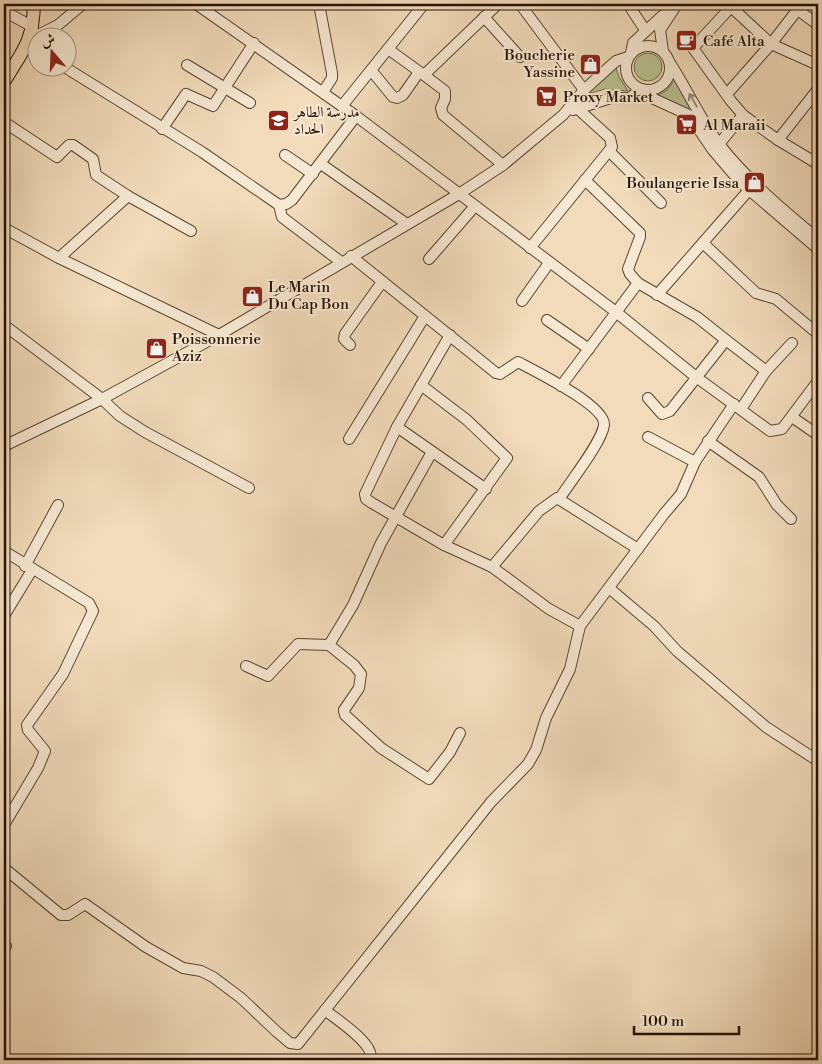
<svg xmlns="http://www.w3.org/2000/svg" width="822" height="1064" font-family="'Libre Bodoni',Amiri,serif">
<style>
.green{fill:#bac090;stroke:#70684a}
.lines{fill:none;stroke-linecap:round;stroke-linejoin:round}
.minor-casing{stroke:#594431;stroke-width:12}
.major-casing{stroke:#261103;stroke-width:14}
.minor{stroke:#f6e8d2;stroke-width:10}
.major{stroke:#f1dbba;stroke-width:12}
.oneway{stroke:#988775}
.labels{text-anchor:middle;stroke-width:4;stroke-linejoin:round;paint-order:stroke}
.poi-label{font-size:15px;fill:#261103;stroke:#f6e8d2;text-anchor:start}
</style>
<rect width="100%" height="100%" fill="#f1dbba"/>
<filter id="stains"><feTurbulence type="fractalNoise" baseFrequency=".004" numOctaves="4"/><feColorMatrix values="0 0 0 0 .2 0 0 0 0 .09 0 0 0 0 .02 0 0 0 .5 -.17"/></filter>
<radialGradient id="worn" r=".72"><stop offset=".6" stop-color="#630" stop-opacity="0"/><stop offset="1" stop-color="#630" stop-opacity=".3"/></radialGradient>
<!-- green -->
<g class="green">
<circle cx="648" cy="67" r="14"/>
<polygon points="616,68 619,77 628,91 605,89 587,94"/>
<polygon points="675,80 693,111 656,96 666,91"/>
</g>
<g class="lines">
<defs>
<g id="minor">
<polyline points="196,4 356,116 616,312 696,377 770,431 782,429 818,381"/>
<polyline points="319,4 332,73 332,78 323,92"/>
<polyline points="520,4 584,90"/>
<polyline points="628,4 645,30"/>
<polyline points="790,4 818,25"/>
<polyline points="802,4 771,44 818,65"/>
<polyline points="731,7 693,48 731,101 743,115"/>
<polyline points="4,11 33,27"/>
<polyline points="484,17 520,57"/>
<polyline points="30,39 58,25 83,4"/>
<polyline points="28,43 38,49"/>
<circle cx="648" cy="68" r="22"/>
<polyline points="388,49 424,75 498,4"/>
<polyline points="663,51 660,30 674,9"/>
<polyline points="631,53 633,43 675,4"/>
<path d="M670,63C687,89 700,119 719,144C747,180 783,210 818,239"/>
<polyline points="187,65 250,103"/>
<polyline points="66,68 202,152 279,205 286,204 292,200 356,116"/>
<polyline points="371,70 393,97 397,98 403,95 419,72"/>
<polyline points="424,75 445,91 445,99 441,108 443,115 503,165"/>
<polyline points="645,90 654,99 689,115 712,149 741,183 818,249"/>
<polyline points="727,94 771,44 728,4"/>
<polyline points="342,106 424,4"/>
<polyline points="573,110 611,98 629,98 642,89"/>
<polyline points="4,122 57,157 69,145 73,145 93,159 96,175 128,196 191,231"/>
<polyline points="162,129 186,94 213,106 254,43"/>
<polyline points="778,140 818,89"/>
<polyline points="719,144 743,115 778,140 818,164"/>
<polyline points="609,151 661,203"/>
<polyline points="285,155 313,174"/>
<polyline points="321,164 407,224"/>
<polyline points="585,180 640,233 640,237 628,269 630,274 638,283 697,317 726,340 670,411 662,414 648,398"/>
<polyline points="279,205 282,217 341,262"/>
<polyline points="4,228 59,258 219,335"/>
<polyline points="703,243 756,293 776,299 818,334"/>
<polyline points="530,248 612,147 610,138 577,108"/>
<path d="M351,256L496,373L500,374L518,362C535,371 606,406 604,425C602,442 570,482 560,498"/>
<polyline points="59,258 128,196"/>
<polyline points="429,259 475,206"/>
<polyline points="657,295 749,190"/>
<polyline points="522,301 549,263"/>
<polyline points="547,320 589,349"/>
<polyline points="4,325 102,399 120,416 145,432 249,488"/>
<polyline points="726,340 766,371 792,343"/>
<polyline points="350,345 344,339 345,334 382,282"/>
<polyline points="421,385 467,420 507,458 444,545 492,567 549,609 580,626"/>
<polyline points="561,386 638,283"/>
<polyline points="741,409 766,371"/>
<polyline points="792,417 818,435"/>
<polyline points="397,427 486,489"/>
<polyline points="648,437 695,462"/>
<polyline points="349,439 425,316"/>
<polyline points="708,441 759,477 777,505 791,519"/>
<polyline points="4,446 102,399 219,335 459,194 503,165 563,115 584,90 616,61 628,57"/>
<polyline points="444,545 372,503 366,499 365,494 397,427 450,335"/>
<polyline points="4,551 89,603 93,611 63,674 27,725 28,730 45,751 38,768 4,825"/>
<polyline points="25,566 58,505"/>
<polyline points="492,567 539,511 557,498 638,549"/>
<polyline points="609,588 654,626 677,651 766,727 818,761"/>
<polyline points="4,616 32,570"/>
<polyline points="329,645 353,605 381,543 432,452"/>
<polyline points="246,666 268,676 298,644 329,645 354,665 361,674 359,688 344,710 345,715 381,748 429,779 450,752 460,733"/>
<polyline points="4,868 61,915 68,915 85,904 146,947 183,968 201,971 213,977 241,998 277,1032 290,1043 298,1044 491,802 528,764 536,750 546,718 570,669 580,626 664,514 681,494 695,462 734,404"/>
<polyline points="4,945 6,946"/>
<path d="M325,1010C337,1020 377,1045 370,1060"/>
</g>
<path id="major" d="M4,82C23,50 33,42 34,4"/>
</defs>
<!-- minor casing -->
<use href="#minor" class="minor-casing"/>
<!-- major casing -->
<use href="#major" class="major-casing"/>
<!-- minor -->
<use href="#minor" class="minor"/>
<!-- major -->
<use href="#major" class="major"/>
</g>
<!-- one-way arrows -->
<defs><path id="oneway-shaft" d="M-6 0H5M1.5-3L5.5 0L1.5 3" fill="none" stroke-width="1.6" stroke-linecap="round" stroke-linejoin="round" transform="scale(1.25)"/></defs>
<use class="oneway" href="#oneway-shaft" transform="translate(693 100) rotate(-120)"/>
<!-- icons -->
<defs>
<symbol id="cafe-square" viewBox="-11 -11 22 22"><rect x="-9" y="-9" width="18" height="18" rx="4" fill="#8f2418" stroke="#f6e8d2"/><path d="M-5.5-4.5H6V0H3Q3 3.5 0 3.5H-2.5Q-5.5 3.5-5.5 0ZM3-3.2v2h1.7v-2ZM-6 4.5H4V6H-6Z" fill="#fff"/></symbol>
<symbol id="shop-square" viewBox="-11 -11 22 22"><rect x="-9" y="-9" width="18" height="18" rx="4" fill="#8f2418" stroke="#f6e8d2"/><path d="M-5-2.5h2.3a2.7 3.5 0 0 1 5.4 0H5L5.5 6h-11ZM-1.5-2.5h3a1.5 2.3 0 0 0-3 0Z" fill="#fff"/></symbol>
<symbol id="supermarket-square" viewBox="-11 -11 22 22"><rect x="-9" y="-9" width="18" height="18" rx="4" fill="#8f2418" stroke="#f6e8d2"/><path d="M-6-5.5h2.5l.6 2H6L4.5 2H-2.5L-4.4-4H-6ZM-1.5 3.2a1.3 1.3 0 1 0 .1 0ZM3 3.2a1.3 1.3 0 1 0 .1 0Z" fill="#fff"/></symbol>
<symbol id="school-square" viewBox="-11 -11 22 22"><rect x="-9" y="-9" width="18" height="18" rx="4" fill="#8f2418" stroke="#f6e8d2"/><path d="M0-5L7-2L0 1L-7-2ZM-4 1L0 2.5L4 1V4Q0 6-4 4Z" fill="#fff"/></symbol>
</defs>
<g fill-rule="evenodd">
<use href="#cafe-square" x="674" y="28" width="25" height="25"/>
<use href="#shop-square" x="578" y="52" width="25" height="25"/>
<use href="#supermarket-square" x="534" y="84" width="25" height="25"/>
<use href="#school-square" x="266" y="108" width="25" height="25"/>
<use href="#supermarket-square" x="674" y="112" width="25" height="25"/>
<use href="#shop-square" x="742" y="170" width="25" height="25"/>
<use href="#shop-square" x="240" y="284" width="25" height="25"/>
<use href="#shop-square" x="144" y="336" width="25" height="25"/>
</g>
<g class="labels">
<!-- poi labels -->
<g class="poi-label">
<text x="703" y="46">Café Alta</text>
<text x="575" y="60" text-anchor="end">Boucherie<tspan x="575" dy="17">Yassine</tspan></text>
<text x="563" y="102">Proxy Market</text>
<text x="294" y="117">مدرسة الطاهر<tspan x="294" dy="17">الحداد</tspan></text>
<text x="703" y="130">Al Maraii</text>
<text x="739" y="188" text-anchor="end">Boulangerie Issa</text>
<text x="268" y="292">Le Marin<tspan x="268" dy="17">Du Cap Bon</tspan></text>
<text x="172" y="344">Poissonnerie<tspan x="172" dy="17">Aziz</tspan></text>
</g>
</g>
<!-- margin -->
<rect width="822" height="1064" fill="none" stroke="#f1dbba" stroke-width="20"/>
<rect x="5" y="5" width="812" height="1054" fill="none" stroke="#261103" stroke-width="2.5"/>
<rect x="10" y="10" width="802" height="1044" fill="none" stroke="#261103"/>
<!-- north arrow -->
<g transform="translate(52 52) rotate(341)"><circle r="24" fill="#f6e8d2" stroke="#a3927f"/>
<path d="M0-4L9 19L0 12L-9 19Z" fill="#8f2418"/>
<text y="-8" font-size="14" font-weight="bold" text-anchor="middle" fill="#261103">ش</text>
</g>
<!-- scale -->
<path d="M634 1026v8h105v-8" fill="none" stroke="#261103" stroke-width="2.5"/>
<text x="642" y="1026" font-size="15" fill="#261103" stroke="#f6e8d2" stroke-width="4" paint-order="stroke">100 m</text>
<rect width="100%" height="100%" filter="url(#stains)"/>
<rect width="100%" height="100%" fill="url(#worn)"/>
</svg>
